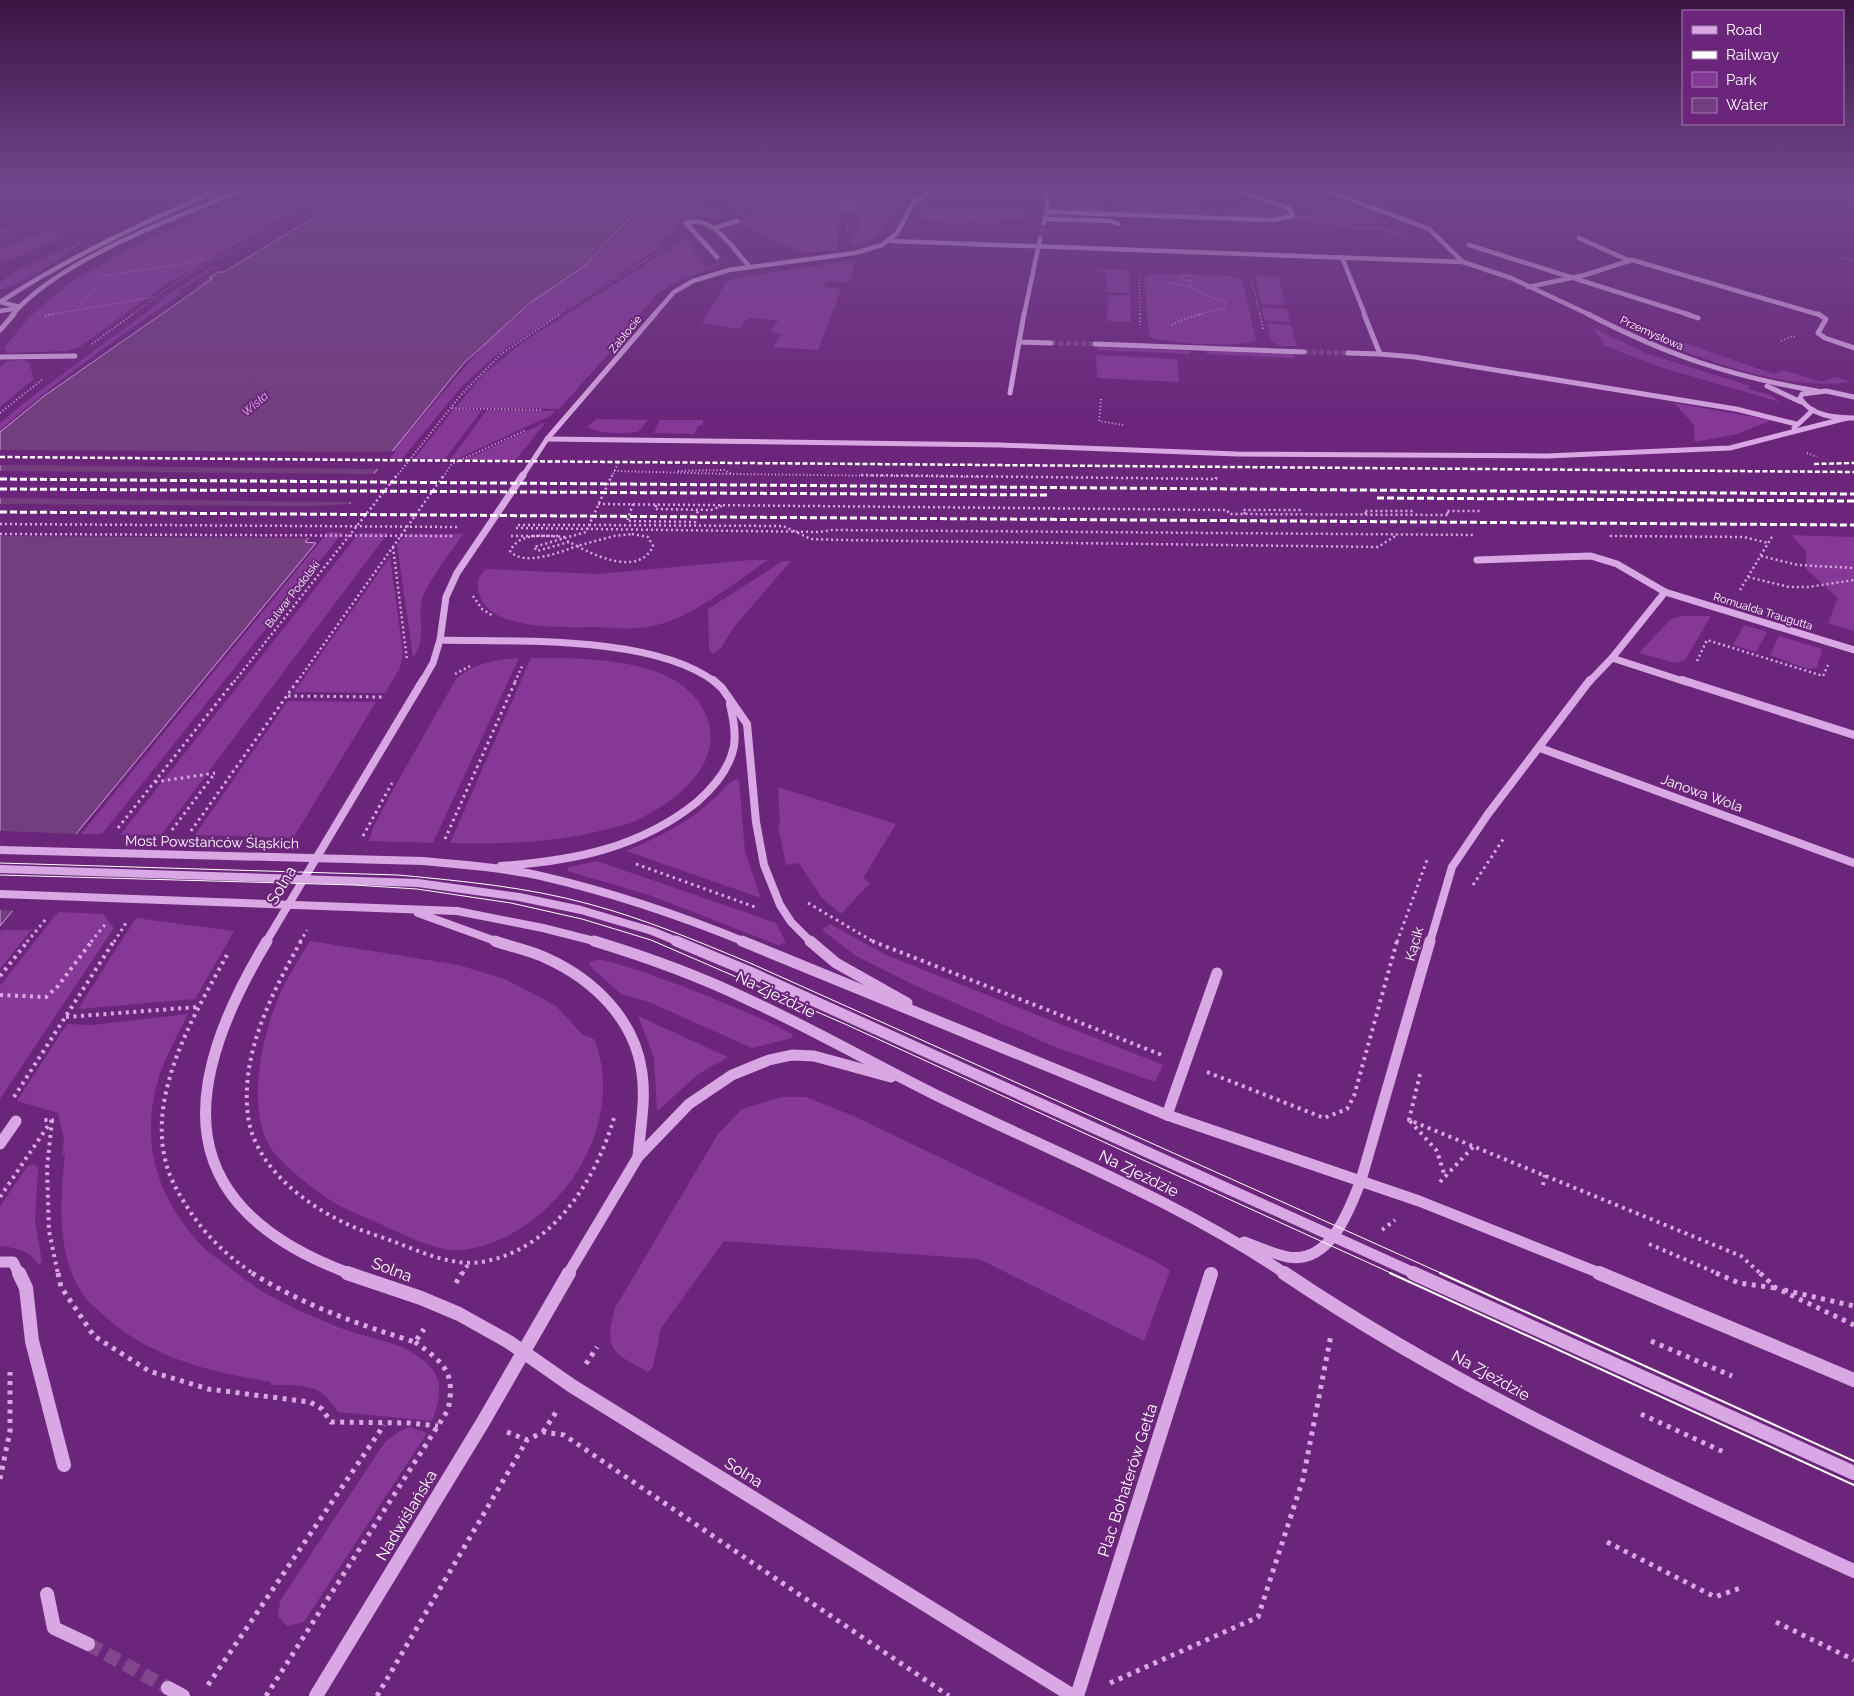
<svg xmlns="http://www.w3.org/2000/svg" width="1854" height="1696" font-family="Raleway,sans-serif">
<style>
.green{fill:#863897}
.water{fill:#733e7d;stroke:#d69ce5}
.pier{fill:#6b257a}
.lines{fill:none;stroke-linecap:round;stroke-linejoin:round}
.minor-tunnel-far2{stroke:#81468e;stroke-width:4.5;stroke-dasharray:4.5 2;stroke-linecap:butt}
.minor-tunnel-far1{stroke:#81468e;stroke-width:5;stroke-dasharray:5 2.5;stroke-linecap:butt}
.minor-tunnel{stroke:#81468e;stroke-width:14;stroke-dasharray:14 7;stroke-linecap:butt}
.path-far5{stroke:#d9a8e4;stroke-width:1;stroke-dasharray:1 2;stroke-linecap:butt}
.path-far4{stroke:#d9a8e4;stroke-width:2;stroke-dasharray:1 2.5;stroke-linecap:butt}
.path-far3{stroke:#d9a8e4;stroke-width:2.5;stroke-dasharray:2 3;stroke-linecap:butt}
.path-far2{stroke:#d9a8e4;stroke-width:3;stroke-dasharray:2.5 4;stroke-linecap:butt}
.path-far1{stroke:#d9a8e4;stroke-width:4;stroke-dasharray:3 4.5;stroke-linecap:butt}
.path{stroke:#d9a8e4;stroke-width:5;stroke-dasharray:4 5.5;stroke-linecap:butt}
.minor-far5{stroke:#d9a8e4;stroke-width:4.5}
.minor-far4{stroke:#d9a8e4;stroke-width:5}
.minor-far3{stroke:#d9a8e4;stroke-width:7}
.minor-far2{stroke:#d9a8e4;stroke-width:8}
.minor-far1{stroke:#d9a8e4;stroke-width:11}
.minor{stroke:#d9a8e4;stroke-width:14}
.tram-far1{stroke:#fff;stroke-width:1}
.tram{stroke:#fff;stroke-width:2}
.rail-far1{stroke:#fff;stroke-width:2.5;stroke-dasharray:5 2.5;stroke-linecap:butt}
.rail{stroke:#fff;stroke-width:3;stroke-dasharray:7 3;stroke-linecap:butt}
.labels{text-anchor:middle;stroke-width:4;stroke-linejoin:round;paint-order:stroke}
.far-street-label{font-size:11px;fill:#fff;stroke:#6b257a}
.far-water-label{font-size:12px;font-style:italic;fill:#e1b3ec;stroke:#6b257a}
.street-label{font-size:14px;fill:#fff;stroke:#6b257a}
.near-street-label{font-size:16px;fill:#fff;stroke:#6b257a}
</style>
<rect width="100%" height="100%" fill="#6b257a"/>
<!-- green -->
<g class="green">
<polygon points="266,188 341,188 294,212 169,282 79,347 66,351 6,353 4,348 29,317 72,281 128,250 186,222"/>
<polygon points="656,188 706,188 697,208 725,212 717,219 693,216 674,221 676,231 660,240 656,250 497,354 462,386 402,459 386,459 484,345 534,301 590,263 653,198"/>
<polygon points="735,188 767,188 735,220"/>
<polygon points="775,188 920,188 902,199 875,238 853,245 851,241 857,231 862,212 838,211 838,249 802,253 738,223"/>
<polygon points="1060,190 1080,194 1067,201 1112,209 1146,194 1155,193 1214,214 1206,216 1058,211 1050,208 1053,193"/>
<polygon points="1331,201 1381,218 1377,219 1390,224 1286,221 1298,216 1313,216 1309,208 1294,207 1295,206 1308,207"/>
<path d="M1265,202L1274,205L1267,208L1274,210L1283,208L1286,215C1275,222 1230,218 1217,214Z"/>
<polygon points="925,208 1024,211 1022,218 977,217 1001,218 999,224 920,221"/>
<polygon points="1329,224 1388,226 1406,236 1401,237 1384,231 1332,229"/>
<path d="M48,232L59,236L49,243L0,264V251C17,245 30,234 48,232Z"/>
<path d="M88,238C67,255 26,282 0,290V283L13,272Z"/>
<polygon points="687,238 704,267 731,260 674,283 656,295 614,345 612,350 559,409 456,407 483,375 523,342"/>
<polygon points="855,260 850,282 827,281 822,287 841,289 818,350 773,347 781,334 771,332 778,320 748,318 739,329 702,323 726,282 742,277"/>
<path d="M212,267H222L213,269L178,292L182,293C119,336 58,380 0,430V423L30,398L151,309L172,292Z"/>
<polygon points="1098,269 1129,270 1130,293 1107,292 1105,272 1098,271"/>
<path d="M1153,273L1231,276L1242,280L1256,340C1244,348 1162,344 1149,336L1144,277Z"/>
<polygon points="1255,276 1278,277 1286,305 1261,304"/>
<polygon points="1108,295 1130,295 1131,322 1107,321"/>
<polygon points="1262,307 1287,309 1290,322 1264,320"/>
<polygon points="1267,324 1291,325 1297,346 1280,346 1271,341"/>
<polygon points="1593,328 1645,353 1750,386 1748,389 1770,395 1780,402 1663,368 1605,346"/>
<path d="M1664,336L1774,374L1783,370L1822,382L1835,377L1850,382C1789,391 1709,363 1654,338Z"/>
<polygon points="1098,347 1190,351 1190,354 1098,350"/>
<polygon points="1206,351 1293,354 1295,358 1207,354"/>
<polygon points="1096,355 1177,359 1179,382 1097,378"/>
<polygon points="24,360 29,362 34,379 0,407 0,367 7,361"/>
<polygon points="1674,403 1771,420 1738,434 1695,442 1694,425"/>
<polygon points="454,409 482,410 444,460 414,459"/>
<polygon points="487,410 555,411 550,416 448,463"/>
<path d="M596,419L648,420L638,432C622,433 603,435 587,427Z"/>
<polygon points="660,420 703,420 703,425 698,426 694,434 654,433"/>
<polygon points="546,422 515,461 465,460"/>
<polygon points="328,532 343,532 102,834 81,834"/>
<polygon points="359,533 388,533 161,835 120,835"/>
<path d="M406,534H463C453,549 422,589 421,604C419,622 426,642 413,657L397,545Z"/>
<polygon points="1791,535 1854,537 1854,631 1828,623 1838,598 1806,569 1806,551"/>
<polygon points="390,557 403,653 400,668 385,693 294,692"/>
<path d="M751,560H768C735,582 692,618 653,626C634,630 615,628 596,627C566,627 488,632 479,593C476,583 478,576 486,569L598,574Z"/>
<polygon points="783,561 791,561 733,628 721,648 712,654 709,649 708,609"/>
<polygon points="1681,616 1711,616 1685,660 1675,663 1639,653 1670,620"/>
<polygon points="1744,625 1767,632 1756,652 1733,645"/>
<polygon points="1779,636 1822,649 1817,668 1808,669 1770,655"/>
<path d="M519,658L433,843L369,841L373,828L394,788L456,679C473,663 496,660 519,658Z"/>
<path d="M531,658C573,658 623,658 662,674C679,681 696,694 704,711C730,761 675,803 633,822C624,826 614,827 604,830C553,843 502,844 450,843Z"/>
<polygon points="288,701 376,702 293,838 195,835"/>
<path d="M739,779L745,852L761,898L626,851C660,837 691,821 718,795C725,788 729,780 739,779Z"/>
<polygon points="778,787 896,824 863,878 870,883 841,914 822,898 799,863 786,865 778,826 780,825"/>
<polygon points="597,861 776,923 786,943 778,945 649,895 567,871 569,867"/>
<polygon points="58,912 103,914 114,928 0,1099 0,986"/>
<polygon points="136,918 234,931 195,999 78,1009"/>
<polygon points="830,924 884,954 1163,1065 1155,1082 1055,1047 912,984 856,956 822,930"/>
<polygon points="2,930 31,930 0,969 0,932"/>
<path d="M310,941L459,965L507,980L556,1006L583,1035L594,1039C630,1127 554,1239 462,1250C436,1253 398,1231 373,1221C363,1216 352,1212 342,1207C325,1199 279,1163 270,1147C247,1109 261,1040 277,1001C286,980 298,960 310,941Z"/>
<path d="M599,959C642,970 684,986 726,1004C748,1013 771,1022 792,1034L793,1038L752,1048L649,1002L621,994L590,966L589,963Z"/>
<path d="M188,1014C177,1036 165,1057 158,1080C140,1144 157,1196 200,1244C208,1253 220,1260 229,1267C244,1279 259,1291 276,1299C296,1310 317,1318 338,1327C370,1340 410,1341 433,1370C444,1385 438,1406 432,1421L338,1412C319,1381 302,1386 270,1385L271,1382C209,1372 147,1357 100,1312C95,1307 88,1302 84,1296C56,1256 60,1201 65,1155L62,1156L64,1139L58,1113L17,1101L67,1024L93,1025Z"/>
<polygon points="638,1016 728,1057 697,1075 659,1110 657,1110 654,1058"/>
<path d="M781,1097H806L856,1117L1157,1262L1170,1271L1144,1341L979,1259L724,1241L661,1328L653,1367L648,1372C613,1353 603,1351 615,1308L718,1134L742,1109Z"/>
<path d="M34,1164L38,1168L35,1221L42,1261L39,1265C29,1250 17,1248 0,1246V1206L27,1167Z"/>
<polygon points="410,1427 427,1433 304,1622 287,1626 278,1617 280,1601 385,1442 398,1432"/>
</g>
<!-- water -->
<polygon class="water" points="362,188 653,188 649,197 586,265 530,303 464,363 329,529 316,530 305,542 316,543 0,926 0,432 44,396 212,279 209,278 218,272 224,272"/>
<!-- pier -->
<g class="pier">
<polygon points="0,450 370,452 396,451 382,469 374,469 0,465"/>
<polygon points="0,471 378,474 355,502 347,502 0,498"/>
<polygon points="0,504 310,506 353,504 331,531 317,532 311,538 0,536"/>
<polygon points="0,831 79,834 16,911 0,910"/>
</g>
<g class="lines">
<!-- minor-tunnel-far2 -->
<polyline class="minor-tunnel-far2" points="1040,239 1044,223"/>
<!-- minor-tunnel-far1 -->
<g class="minor-tunnel-far1">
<polyline points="1051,343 1095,344"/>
<polyline points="1304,352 1348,353"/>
</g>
<!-- minor-tunnel -->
<polyline class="minor-tunnel" points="88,1644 168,1688"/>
<!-- path-far5 -->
<g class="path-far5">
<polyline points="809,188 780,211 848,217 867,226"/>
<polyline points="752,205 772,188"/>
<polyline points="841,205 848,217 847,233"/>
<polyline points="844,205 857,205"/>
<polyline points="842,209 851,208 841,205 840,198 852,188"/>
<polyline points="255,210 319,202"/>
<polyline points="265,211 286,221"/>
<polyline points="882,215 851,208 881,196 892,188"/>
<polyline points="938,215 1022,218"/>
<polyline points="1312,223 1346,224"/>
<polyline points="1327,223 1330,231 1333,231"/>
<polyline points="0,230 77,230"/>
<polyline points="0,249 9,247 17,240 1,231"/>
<polyline points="1837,257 1854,261"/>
<polyline points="1139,271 1140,315"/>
<polygon points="1188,275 1195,277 1196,280 1187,281 1179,278"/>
<polyline points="1251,277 1260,315"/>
<polyline points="1190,281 1191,287 1195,290 1226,303 1224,308 1197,315"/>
<polyline points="1165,282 1191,287"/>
<polyline points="197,287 211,278"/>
<polyline points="1198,297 1202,293"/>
<polyline points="76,310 104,276 212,259"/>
<polyline points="48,315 154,297"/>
<polyline points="131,315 189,273 349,188"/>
<polyline points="558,315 675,242"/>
</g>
<!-- path-far4 -->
<g class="path-far4">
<polyline points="1140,314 1140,325"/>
<polyline points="1260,314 1263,329"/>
<polyline points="45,316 55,314"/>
<polyline points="1172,325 1181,320 1202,314"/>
<polyline points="1781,341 1793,336 1797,337"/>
<polyline points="92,344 133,314"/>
<polyline points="1101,399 1099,421 1123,425"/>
<polyline points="452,408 543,410"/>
<polyline points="0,413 43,379"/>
<polyline points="1807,453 1817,457"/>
<polyline points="614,471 731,474"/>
<polyline points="678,471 724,470 732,474 982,477"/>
<polyline points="396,477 460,396 501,354 560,314"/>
<polyline points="443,477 452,464 526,430"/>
<polyline points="612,477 618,463"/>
</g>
<!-- path-far3 -->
<g class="path-far3">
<polyline points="861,475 1216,479 1216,476"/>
<polyline points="598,504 1227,510 1229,514 1449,515 1446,511 1481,511"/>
<polyline points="633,504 627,521 695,522 698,510"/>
<polyline points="656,505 655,509 711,510 722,506"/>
<polyline points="1245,514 1243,510 1303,510"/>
<polyline points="1366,514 1364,511 1415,511"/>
<polyline points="0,524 459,527"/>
<polyline points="518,525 589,525 612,475"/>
<polyline points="516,528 820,532 833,530 1474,535"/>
<polyline points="0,534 454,536"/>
<path d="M632,534L648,537L653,546C640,576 597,557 577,546L614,536Z"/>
<polyline points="511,536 557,536 561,539"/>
<polyline points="1610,536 1744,537 1768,543"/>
<path d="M565,537C546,536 520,531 510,551C523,567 561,552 577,546"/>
<polyline points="567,541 577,546"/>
<polyline points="569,542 537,551 534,547 586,532 589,525 783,526 811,539 841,540 1378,547 1397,535"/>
<polyline points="393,547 407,660"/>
<polyline points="1761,556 1798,565 1854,568"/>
<polyline points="1748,577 1789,587 1808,587 1854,580"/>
<polyline points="1740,590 1773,535"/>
<polyline points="473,596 482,609 493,616"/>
<polyline points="1697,661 1707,640 1823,676 1828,665"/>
<polyline points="455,674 472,665"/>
<polyline points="234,682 397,475"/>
<polyline points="297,682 444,475"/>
<polyline points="515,682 523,664"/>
</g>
<!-- path-far2 -->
<g class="path-far2">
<polyline points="288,696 384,697"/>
<polyline points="155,782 215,773"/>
<polyline points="118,828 235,680"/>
<polyline points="172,830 215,773"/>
<polyline points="191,831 298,680"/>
<polyline points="363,836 392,783"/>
<polyline points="445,839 516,680"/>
<polyline points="636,864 755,907"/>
<polyline points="1473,885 1504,838"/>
<polyline points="808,903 874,942"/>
<polyline points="27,942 46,919"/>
<polyline points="91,942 107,922"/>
<polyline points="114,942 126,923"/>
<polyline points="300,942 307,930"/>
<polyline points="1397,942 1427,860"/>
</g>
<!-- path-far1 -->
<g class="path-far1">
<path d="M301,941C272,993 240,1054 248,1116C254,1163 299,1200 339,1220C357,1230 377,1235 395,1242C424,1253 455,1268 487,1261C554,1247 596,1179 614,1118"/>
<polyline points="872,941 1162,1055"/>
<path d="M227,955C195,1013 149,1090 165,1159C169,1178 179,1194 189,1210C206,1236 228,1257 254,1274"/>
<polyline points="0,976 28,941"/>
<polyline points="0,995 46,997 58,986 92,941"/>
<polyline points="66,1017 198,1007"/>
<polyline points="1207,1072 1324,1118 1347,1109 1354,1096 1397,941"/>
<polyline points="1420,1074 1409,1120 1741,1256 1761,1274"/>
<polyline points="14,1097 114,941"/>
<polyline points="52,1120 47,1169 49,1231 58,1274"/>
<polyline points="1410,1121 1437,1151 1445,1177"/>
<polyline points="1440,1182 1474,1146"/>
<polyline points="1543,1185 1545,1175"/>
<polyline points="0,1197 52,1120 40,1120"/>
<polyline points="1382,1230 1395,1220"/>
<polyline points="1649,1244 1719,1274"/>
<polyline points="462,1274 469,1263"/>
</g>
<!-- path -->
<g class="path">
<polyline points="58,1273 61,1287 94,1336 149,1371 208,1389 310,1402 322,1409 331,1422 410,1423 438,1426"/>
<path d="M252,1273C303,1305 357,1324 415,1342L424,1329"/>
<polyline points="1716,1273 1739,1283 1775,1288"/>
<polyline points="1760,1273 1776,1288 1854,1325"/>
<polyline points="456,1283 462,1273"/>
<polyline points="1784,1290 1854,1306"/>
<polyline points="1651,1341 1732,1376"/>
<polyline points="586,1364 597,1347"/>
<polyline points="1641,1414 1726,1453"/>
<polyline points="507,1432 527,1440"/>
<polyline points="543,1432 558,1409"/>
<polyline points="0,1479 10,1431 10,1372"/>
<polyline points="1607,1542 1715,1597 1743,1587"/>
<polyline points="1776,1622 1854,1660"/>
<polyline points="1110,1683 1258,1617 1303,1479 1331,1335"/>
<polyline points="208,1685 384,1425"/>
<path d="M266,1696L448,1410C456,1372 444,1363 415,1342"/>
<polyline points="377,1696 527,1440 543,1432 564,1435 949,1696"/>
</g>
<!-- minor-far5 -->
<g class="minor-far5">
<polyline points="1319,188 1429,229 1463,262"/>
<polyline points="1525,188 1539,192 1554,188"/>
<polyline points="1020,191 1047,192 1047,212"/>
<polyline points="1047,192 1057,188"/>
<polyline points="1045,219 1111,221 1118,224"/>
<polyline points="1044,223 1047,212 1274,220 1293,216 1289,208 1229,188"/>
<polyline points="714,228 738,221"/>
<polyline points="1579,238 1630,261"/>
<polyline points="891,241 1463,262 1511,278 1590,315"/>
<polyline points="1469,245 1690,315"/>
<path d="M717,257L686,223C714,215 732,248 749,266"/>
<polyline points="1342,257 1365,315"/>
<polyline points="1528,287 1585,275 1632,260 1820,315"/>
<path d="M0,302C71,256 146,221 224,188"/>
<polyline points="0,302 20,307"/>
<polyline points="0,311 18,308"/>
<path d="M12,315C61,258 178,217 247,188"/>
<polyline points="654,315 674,292 693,281 729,270 855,253 882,245 897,233 914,202 938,188"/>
<polyline points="1024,315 1040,239"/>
</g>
<!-- minor-far4 -->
<g class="minor-far4">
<polyline points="1364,314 1380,354 1415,357 1736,409 1796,424"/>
<path d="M1588,314C1667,355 1729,376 1817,391"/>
<polyline points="1686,314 1698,318"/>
<polyline points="1818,314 1826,319 1818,333 1825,338 1854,348"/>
<polyline points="0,330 14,314"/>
<polyline points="1019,342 1051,343"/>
<polyline points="1095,344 1304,352"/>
<polyline points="1348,353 1380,354"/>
<polyline points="0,357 75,356"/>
<polyline points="1767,386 1801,402"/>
<polyline points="1010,393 1024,314"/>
<path d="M1854,397L1826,391L1802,394L1800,398C1811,416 1835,418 1854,418"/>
<polyline points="1794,428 1813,410"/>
<polyline points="547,439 1001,445 1237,454 1547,456 1730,448 1847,418"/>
<polyline points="522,477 547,439 655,314"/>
</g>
<!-- minor-far3 -->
<g class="minor-far3">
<polyline points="1477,560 1591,556 1617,564 1665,592 1854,650"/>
<path d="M440,640C517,642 653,635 715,682"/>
<polyline points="1612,658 1686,682"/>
<polyline points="422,682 433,663 440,640 446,597 457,573 523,475"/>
<polyline points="1589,682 1612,658 1665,592"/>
</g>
<!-- minor-far2 -->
<g class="minor-far2">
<polyline points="713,680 722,688 747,724 756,822 764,865 780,905 791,922 811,942"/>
<polyline points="1682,680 1854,735"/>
<polyline points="1540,748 1854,863"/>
<path d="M0,850L423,861C462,865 502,867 541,876C610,892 679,915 745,942"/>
<path d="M501,866C573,861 640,848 697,802C714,787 730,768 734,746C736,732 733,718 730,704"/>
<polyline points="0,869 418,883 519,897 581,910 652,931 679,942"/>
<polyline points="0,894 457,911 543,928 598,942"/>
<polyline points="418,913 498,942"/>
<polyline points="266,942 423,680"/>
<polyline points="1430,942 1452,867 1488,814 1590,680"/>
</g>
<!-- minor-far1 -->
<g class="minor-far1">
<path d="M267,941C179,1087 168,1207 351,1274"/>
<path d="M495,941C511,947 529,950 546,958C593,979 635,1019 642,1073C646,1101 640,1129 638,1157"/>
<path d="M594,941C647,957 699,976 749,1000C815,1030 877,1066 942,1098C1058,1154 1179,1202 1286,1274"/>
<polyline points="676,941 750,972 1416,1274"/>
<polyline points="742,941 1167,1115 1419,1201 1602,1274"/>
<polyline points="810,941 836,963 907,1003"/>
<polyline points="1167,1115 1217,973"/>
<polyline points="0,1144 16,1121"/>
<path d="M1244,1242C1258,1247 1273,1254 1288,1257C1330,1264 1349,1211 1361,1180L1430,941"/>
<polyline points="0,1262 13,1262 19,1274"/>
<polyline points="568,1274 638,1157 689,1104 732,1075 769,1060 792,1055 814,1056 891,1077"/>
</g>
<!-- minor -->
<g class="minor">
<polyline points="19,1273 26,1288 32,1341 64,1465"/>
<polyline points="347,1273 421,1298 459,1314 509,1342 572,1386 1073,1696"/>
<path d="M1284,1273C1462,1393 1659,1482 1854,1571"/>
<polyline points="1413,1273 1854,1473"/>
<polyline points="1599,1273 1854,1380"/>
<polyline points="47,1594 54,1628 88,1644"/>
<polyline points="168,1688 183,1696"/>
<polyline points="316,1696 483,1422 569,1273"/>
<polyline points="1077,1696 1211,1274"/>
</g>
<!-- tram-far1 -->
<g class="tram-far1">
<path d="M0,863L398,875C462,881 527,887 589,904C645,919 697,941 750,963L1443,1274"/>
<polyline points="0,875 354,885 417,889 511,903 582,919 651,940 845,1024 1393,1274"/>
</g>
<!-- tram -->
<g class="tram">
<polyline points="1390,1273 1854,1485"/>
<polyline points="1440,1273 1854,1461"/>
</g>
<!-- rail-far1 -->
<g class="rail-far1">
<polyline points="0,457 1854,472"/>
<polyline points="1814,464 1854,463"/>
</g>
<!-- rail -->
<g class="rail">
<polyline points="0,479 1854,494"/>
<polyline points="0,489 1049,495"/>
<polyline points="1377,498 1854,501"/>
<polyline points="0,512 1854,525"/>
</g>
</g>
<!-- sky -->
<linearGradient id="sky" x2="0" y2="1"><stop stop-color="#3b1443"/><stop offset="0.44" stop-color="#71468d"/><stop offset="1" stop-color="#71468d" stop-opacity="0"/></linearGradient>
<rect width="1854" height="426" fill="url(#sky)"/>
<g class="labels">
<!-- far-street labels -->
<g class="far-street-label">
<text transform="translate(1652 333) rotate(24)" y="4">Przemysłowa</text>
<text transform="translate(625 334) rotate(-51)" y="4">Zabłocie</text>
<text transform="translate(292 594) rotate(-52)" y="4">Bulwar Podolski</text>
<text transform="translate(1763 611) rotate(17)" y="4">Romualda Traugutta</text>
</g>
<!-- far-water labels -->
<g class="far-water-label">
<text transform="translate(255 404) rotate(-41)" y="4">Wisła</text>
</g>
<!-- street labels -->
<g class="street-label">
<text transform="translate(1702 793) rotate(20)" y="5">Janowa Wola</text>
<text transform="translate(212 842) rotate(1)" y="5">Most Powstańców Śląskich</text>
<text transform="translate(1414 944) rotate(-74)" y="5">Kącik</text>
</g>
<!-- near-street labels -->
<g class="near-street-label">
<text transform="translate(281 885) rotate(-59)" y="6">Solna</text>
<text transform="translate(776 994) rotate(26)" y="6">Na Zjeździe</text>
<text transform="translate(1139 1173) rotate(26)" y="6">Na Zjeździe</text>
<text transform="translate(392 1269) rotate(21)" y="6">Solna</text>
<text transform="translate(1491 1375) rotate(29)" y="6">Na Zjeździe</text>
<text transform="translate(744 1472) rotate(32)" y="6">Solna</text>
<text transform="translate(1127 1480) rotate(-72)" y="6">Plac Bohaterów Getta</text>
<text transform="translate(406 1515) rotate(-59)" y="6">Nadwiślańska</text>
</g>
</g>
<!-- legend -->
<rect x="1682" y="10" width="162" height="115" fill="#6b257a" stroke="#a67caf"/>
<rect x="1692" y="26" width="25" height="8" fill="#d9a8e4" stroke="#a67caf"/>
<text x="1726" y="35" font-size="15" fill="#ffffff">Road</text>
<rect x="1692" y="51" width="25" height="8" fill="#ffffff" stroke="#a67caf"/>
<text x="1726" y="60" font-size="15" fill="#ffffff">Railway</text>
<rect x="1692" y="72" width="25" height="15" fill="#863897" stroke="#a67caf"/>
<text x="1726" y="85" font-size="15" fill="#ffffff">Park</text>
<rect x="1692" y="98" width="25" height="15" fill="#733e7d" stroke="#a67caf"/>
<text x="1726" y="110" font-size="15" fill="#ffffff">Water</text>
</svg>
